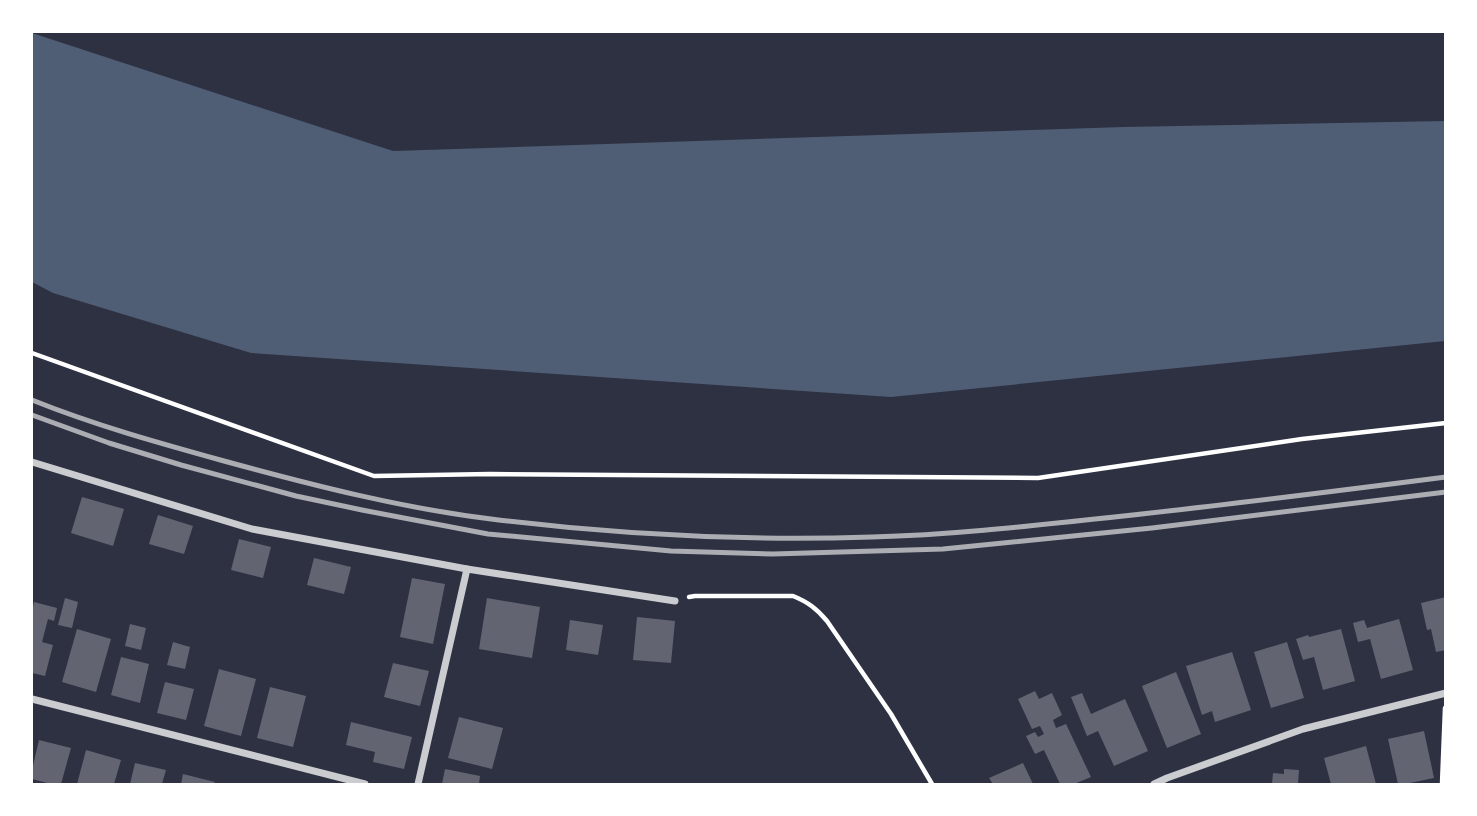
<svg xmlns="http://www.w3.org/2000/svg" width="1477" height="816" font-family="Poppins,sans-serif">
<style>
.water{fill:#4f5d75}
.building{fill:#626471}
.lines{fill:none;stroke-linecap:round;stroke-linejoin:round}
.path{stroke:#fff;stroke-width:4.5}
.minor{stroke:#caccd0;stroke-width:7}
.rail{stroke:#abadb3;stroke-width:5}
</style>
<rect width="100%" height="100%" fill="#2d3142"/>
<!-- water -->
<polygon class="water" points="32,33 393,151 1123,127 1445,121 1445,341 891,397 251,353 53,293 32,282"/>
<!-- building -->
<g class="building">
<polygon points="82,497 124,509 113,546 71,533"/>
<polygon points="158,515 193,526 184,554 149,544"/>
<polygon points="239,539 271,547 263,578 231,570"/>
<polygon points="314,558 351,567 344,594 307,585"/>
<polygon points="412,578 445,584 433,644 400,637"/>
<polygon points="1446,597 1446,650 1436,652 1431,629 1427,630 1421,603"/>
<polygon points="65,598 78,602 72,628 58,625"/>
<polygon points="487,598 540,607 532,658 479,649"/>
<polygon points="34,602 57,608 54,621 48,619 42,642 53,645 45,676 32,673 32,612"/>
<polygon points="637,617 675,621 671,663 633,660"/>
<polygon points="1399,619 1413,670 1381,679 1370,639 1358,642 1353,623 1364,620 1367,628"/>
<polygon points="570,620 603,625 598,655 566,650"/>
<polygon points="130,624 146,628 141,650 125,646"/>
<polygon points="77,629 111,639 96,692 62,682"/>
<polygon points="1341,629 1355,681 1323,690 1314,657 1303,660 1296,639 1308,635 1309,637"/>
<polygon points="173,642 190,647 185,669 167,665"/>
<polygon points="1287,642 1304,698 1271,708 1254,652"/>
<polygon points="1232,652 1251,710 1215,722 1212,711 1202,715 1186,666"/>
<polygon points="121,657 149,664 140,703 111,695"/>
<polygon points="393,663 429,671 420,706 384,697"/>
<polygon points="219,669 256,679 241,736 204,726"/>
<polygon points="1176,672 1201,734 1167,748 1142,686"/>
<polygon points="165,682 194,689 186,720 157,713"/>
<polygon points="270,687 306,696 293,747 257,738"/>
<polygon points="1035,691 1039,699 1052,693 1062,715 1053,720 1056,728 1066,724 1091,777 1074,784 1060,784 1044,750 1035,754 1026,736 1035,732 1038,737 1044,734 1040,726 1032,729 1018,699"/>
<polygon points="1082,693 1091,714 1125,699 1148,751 1114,766 1098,731 1087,736 1071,697"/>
<polygon points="459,717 503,728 492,769 448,758"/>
<polygon points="351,722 412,737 404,769 373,762 375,752 346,745"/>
<polygon points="1424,731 1434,778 1405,784 1398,784 1388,739"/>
<polygon points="39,740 71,748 61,784 51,784 32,779 32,770"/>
<polygon points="1366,746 1376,784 1331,784 1324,758"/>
<polygon points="86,750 121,760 114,784 77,784"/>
<polygon points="135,763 166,770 162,784 130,784"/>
<polygon points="1023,763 1033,784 993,784 989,778"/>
<polygon points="445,769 480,776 479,784 442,784"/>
<polygon points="1284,769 1299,770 1298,784 1272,784 1273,773 1284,774"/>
<polygon points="183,774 215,782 214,784 181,784"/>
</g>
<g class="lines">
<!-- path -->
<g class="path">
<polyline points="32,353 374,476 490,474 1038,478 1302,439 1446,423"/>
<path d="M689,597L695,596H793C808,602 817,609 827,621L891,714L932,784"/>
<polyline points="1442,784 1445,708"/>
</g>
<!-- minor -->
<g class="minor">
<polyline points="32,462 252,529 467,569 675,601"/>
<polyline points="32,699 365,784"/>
<polyline points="418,784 467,569"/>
<polyline points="1154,784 1167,778 1303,729 1446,693"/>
</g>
<!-- rail -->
<g class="rail">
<path d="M32,400C94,425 159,443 224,461C312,485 401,508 491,519C618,535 745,541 872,537C947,535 1021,527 1095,519C1212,507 1329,492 1446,477"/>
<polyline points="32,415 109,443 181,465 296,496 362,510 488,534 671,551 773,554 943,549 1152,528 1446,492"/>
</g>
</g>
<!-- border -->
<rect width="1477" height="816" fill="none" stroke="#ffffff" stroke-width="66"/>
</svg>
